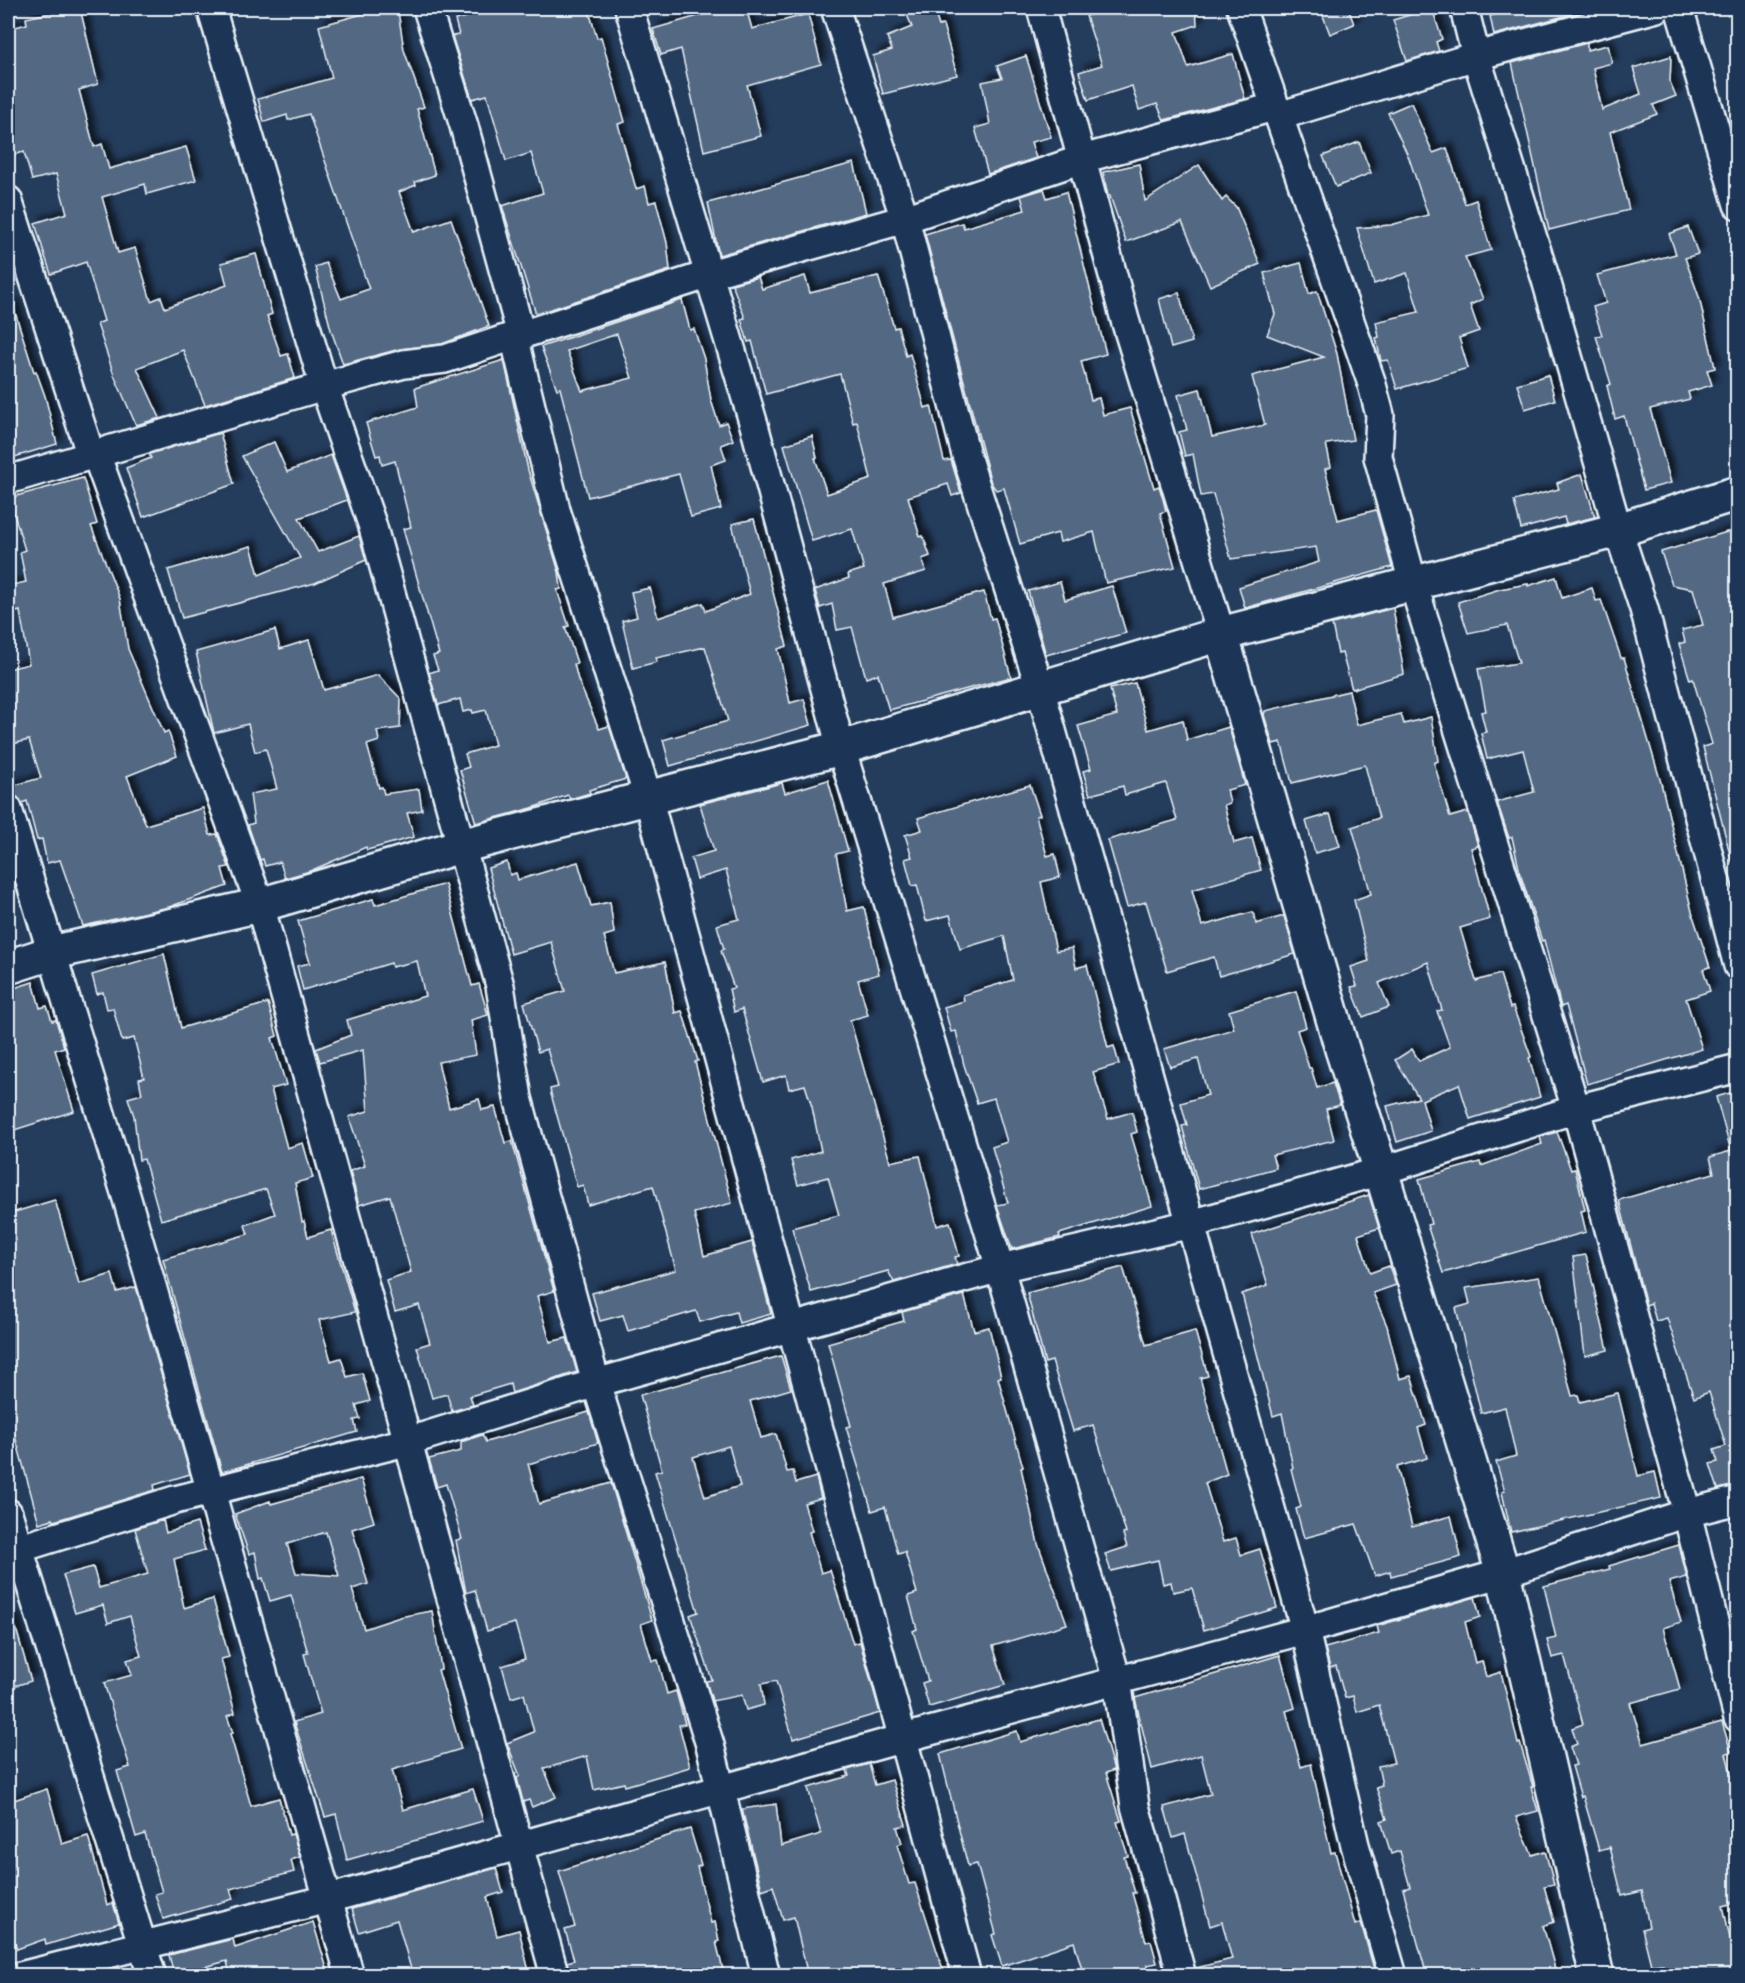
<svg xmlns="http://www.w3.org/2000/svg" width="1745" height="1983" font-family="Caveat,sans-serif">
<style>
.building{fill:#536782;stroke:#e8f1f8;stroke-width:1.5;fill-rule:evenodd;filter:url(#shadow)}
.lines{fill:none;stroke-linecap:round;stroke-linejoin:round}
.street-casing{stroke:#e8f1f8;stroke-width:32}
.secondary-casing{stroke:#e8f1f8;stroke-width:38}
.street{stroke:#1d3557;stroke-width:27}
.secondary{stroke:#1d3557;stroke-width:33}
</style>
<defs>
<filter id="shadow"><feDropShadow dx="5.5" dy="-5.5" stdDeviation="3" flood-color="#0009"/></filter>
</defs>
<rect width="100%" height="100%" fill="#253d5d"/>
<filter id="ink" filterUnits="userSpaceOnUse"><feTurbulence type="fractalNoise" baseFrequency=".0167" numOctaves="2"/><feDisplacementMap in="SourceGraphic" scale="12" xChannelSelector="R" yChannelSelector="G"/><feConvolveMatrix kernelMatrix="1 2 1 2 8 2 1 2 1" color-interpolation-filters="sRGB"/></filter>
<g filter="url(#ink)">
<!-- building -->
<g class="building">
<polygon points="74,8 80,8 98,84 79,90 94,147 102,144 109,169 186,147 196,180 147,194 145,184 102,197 118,253 135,248 151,301 161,297 165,308 227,285 221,263 256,254 272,314 267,316 281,356 288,354 295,378 205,405 183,350 137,368 160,418 136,425 114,375 97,324 104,321 86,262 51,274 45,256 35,223 67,213 56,174 32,180 24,152 8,156 8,29 27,24 26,18"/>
<polygon points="465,8 588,8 597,38 601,37 625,122 618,124 636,189 645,186 649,203 656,201 667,243 670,270 536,314 502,206 543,193 531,153 506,161 487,95 472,99 452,36 459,35 455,20 467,17"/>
<polygon points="726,8 746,8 752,29 808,14 821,64 747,85 761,136 704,151 681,49 661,55 653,29"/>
<polygon points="918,8 933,8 939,26 943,25 957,75 883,94 873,56 892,50 887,37 912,27 906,12"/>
<polygon points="1111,8 1196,8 1197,25 1176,32 1188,67 1233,54 1245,99 1164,120 1157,104 1139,110 1132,86 1088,100 1079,72 1102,65 1086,16"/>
<polygon points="1320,8 1348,8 1354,24 1330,34"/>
<polygon points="1432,8 1442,39 1436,42 1439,51 1407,61 1393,20"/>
<polygon points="1492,8 1586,8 1586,10 1494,35 1490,16 1494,15"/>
<polygon points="377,10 378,14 398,11 404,50 424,107 417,109 435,175 415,182 416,185 399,192 414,232 451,219 489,326 442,344 400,349 343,364 331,330 315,267 326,263 341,299 369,289 309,114 288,120 287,115 264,122 258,99 332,78 319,26"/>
<polygon points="1587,43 1587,50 1608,45 1612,63 1593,68 1602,110 1641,94 1633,68 1671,56 1670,82 1676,96 1653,105 1657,114 1610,132 1629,210 1549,230 1512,63"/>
<polygon points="1026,56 1051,137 1031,142 1036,158 988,174 975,128 990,124 982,82 1002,78 997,66"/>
<polygon points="1411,103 1433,153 1447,148 1465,204 1476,200 1491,250 1465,257 1483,299 1470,305 1479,331 1459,338 1468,368 1397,389 1388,360 1381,361 1376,338 1379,337 1376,322 1419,312 1407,273 1374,284 1357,228 1391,225 1428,215 1409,158 1388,113"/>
<polygon points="1359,142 1371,173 1336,187 1323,156"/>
<polygon points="854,163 866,213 719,255 708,203"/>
<polygon points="1139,164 1145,201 1199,165 1222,201 1226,197 1236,207 1260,264 1210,286 1182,222 1126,242 1110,196 1108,196 1103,172"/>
<polygon points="1044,189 1047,198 1066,192 1106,354 1081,361 1091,400 1099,398 1103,415 1130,408 1154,488 1159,486 1163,499 1166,511 1160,513 1175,567 1106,583 1094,532 1060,542 1058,533 1020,544 1004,488 996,490 991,483 925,234 962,223 964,228 1025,210 1021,196"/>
<polygon points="1688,227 1698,254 1685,258 1699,297 1715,368 1707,370 1712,385 1688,392 1690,399 1650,409 1671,483 1644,490 1624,416 1615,419 1607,386 1611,384 1596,336 1602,335 1593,307 1606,303 1597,275 1676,254 1669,234"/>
<polygon points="1301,263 1309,294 1317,291 1337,354 1353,440 1326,444 1331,467 1325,469 1338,520 1376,510 1392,567 1245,608 1239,587 1319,562 1316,547 1231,559 1213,494 1201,496 1193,454 1185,456 1179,432 1187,430 1178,395 1200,389 1212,437 1265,425 1252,376 1324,357 1267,335 1275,314 1264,273"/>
<polygon points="805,276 810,293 878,276 894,328 898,327 906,356 910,354 925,408 931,406 944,461 951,460 961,493 952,496 948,484 908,497 920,537 923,536 930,556 922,559 926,571 884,584 893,617 984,592 991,619 995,618 1011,677 889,710 878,674 866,678 852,627 837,630 832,604 820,608 815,590 849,578 848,574 864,569 852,529 812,541 784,445 812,436 817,458 815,458 827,494 871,479 857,422 853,423 840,374 766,394 752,341 748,342 741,319 745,318 732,284 758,277 762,289"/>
<polygon points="1179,293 1192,342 1171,348 1159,299"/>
<path d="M682,300L690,330L694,329L704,359L711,400L719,425L726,422L733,440L721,445L726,460L711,465L721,509L691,517L679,474L588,497L560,388L557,389L541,347ZM617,334L632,378L582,391L567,351Z"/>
<polygon points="12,303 34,372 36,371 45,396 57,444 8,459 8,304"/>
<polygon points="504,360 528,470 559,572 561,589 557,590 569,626 565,627 577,663 574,664 578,680 599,729 609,726 626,779 589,790 590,793 570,799 568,795 532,808 476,823 460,770 469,767 465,754 495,745 486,710 473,713 472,710 463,712 460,699 438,705 429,673 438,670 433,656 439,654 403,529 411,527 395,461 382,465 380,455 376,456 366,423 418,407 415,388"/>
<polygon points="1548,375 1555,400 1525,409 1517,384"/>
<polygon points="220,433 234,484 143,517 126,468 151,458 149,454"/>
<polygon points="274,442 287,472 331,455 347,500 299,518 318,552 359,536 366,560 315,583 182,618 168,570 251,546 259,575 300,558 242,456"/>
<polygon points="1582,474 1595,517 1566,524 1564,517 1521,529 1514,501 1559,489 1557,483"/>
<polygon points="83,478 97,524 91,526 120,599 128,649 164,733 168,731 177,756 127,776 146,825 203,808 210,835 217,834 229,867 222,868 227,886 169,907 83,926 60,860 47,863 42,839 37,840 27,801 22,803 8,790 8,787 41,778 29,740 8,745 8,669 29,664 20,611 8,614 8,586 26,582 20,552 25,550 9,498"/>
<polygon points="754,519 787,646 778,649 790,703 804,699 811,725 670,766 663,740 728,721 705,647 656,658 657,662 633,668 622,621 637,617 631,592 650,588 658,618 703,603 706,611 750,594 732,524"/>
<polygon points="1737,529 1737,862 1732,862 1703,747 1712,744 1693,679 1690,680 1679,644 1685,642 1682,630 1703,625 1693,589 1672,585 1661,552"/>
<polygon points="1556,577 1562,598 1592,588 1596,601 1601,600 1621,658 1624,658 1661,783 1693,916 1710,967 1703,969 1710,991 1686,999 1702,1049 1587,1084 1566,1005 1561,1007 1544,940 1542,941 1520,873 1512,837 1509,838 1497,802 1534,792 1523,750 1487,759 1481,733 1486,732 1481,712 1486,711 1478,669 1519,663 1507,625 1468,633 1458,602 1500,589 1528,584 1528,586"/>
<polygon points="1060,582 1065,600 1112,586 1126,633 1046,655 1028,591"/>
<polygon points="1393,608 1404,674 1352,689 1342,653 1338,654 1332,624"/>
<polygon points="275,630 280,649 309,640 324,690 378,675 401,699 400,728 377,731 379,741 367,745 379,788 382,787 384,794 419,789 422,810 407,813 414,837 367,850 366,847 310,871 285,878 280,862 265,866 263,859 260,860 248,825 254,823 250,794 277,789 266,749 255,752 248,724 214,733 196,652"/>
<polygon points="1135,683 1148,730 1183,720 1187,740 1229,727 1245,785 1227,790 1230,803 1224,805 1234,843 1252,838 1261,870 1192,890 1202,926 1253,912 1256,924 1284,916 1295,954 1219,976 1214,957 1167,971 1146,902 1127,907 1108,840 1177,820 1166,783 1125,795 1123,786 1090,795 1083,771 1091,769 1078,726 1117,715 1110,689"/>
<polygon points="1349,691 1357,725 1401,714 1404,724 1431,717 1438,761 1434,763 1450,817 1468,812 1478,846 1471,848 1490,919 1460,928 1476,981 1500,974 1510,1008 1513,1007 1531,1057 1529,1058 1540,1097 1470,1119 1459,1084 1422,1100 1431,1131 1397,1142 1387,1106 1419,1098 1395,1060 1412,1049 1419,1061 1450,1047 1437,1011 1442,1010 1428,962 1379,983 1389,1007 1363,1017 1351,987 1357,986 1351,967 1369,961 1354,900 1371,894 1352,827 1379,818 1365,765 1292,783 1281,742 1273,744 1264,715 1265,711"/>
<polygon points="828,780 848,851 836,854 847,911 864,907 879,974 858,980 868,1015 850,1020 890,1162 920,1156 937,1226 950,1222 959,1256 955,1257 957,1264 894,1282 888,1271 811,1292 792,1228 839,1215 828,1177 798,1185 791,1160 821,1151 812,1107 805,1085 789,1089 786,1075 763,1082 742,1009 734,1012 729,989 734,988 721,951 724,949 717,925 739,919 726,870 697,879 691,858 714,851 700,804 782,783 785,793"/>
<polygon points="1030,785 1040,815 1036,816 1047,856 1055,854 1060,877 1041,882 1056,951 1072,948 1076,968 1087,965 1108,1048 1114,1046 1119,1064 1093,1072 1108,1119 1132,1112 1137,1132 1131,1134 1152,1206 1059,1234 1060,1237 1012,1249 997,1205 1008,1203 992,1147 1007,1142 994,1098 977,1103 964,1065 956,1031 951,1032 944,1007 964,1001 963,995 1013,980 1004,936 960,949 950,915 926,921 917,885 912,886 905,859 912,857 905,835 922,830 918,818"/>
<polygon points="1330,814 1340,846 1315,853 1306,821"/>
<polygon points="507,862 510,875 516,873 518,880 578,862 591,906 610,902 614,933 604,936 614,973 665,962 675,1013 682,1011 698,1061 695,1062 732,1203 694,1213 704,1256 752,1242 771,1314 739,1323 736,1312 700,1322 696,1311 628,1331 623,1315 600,1321 592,1293 676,1270 653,1186 588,1205 583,1185 577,1187 551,1094 550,1089 558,1087 547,1049 538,1052 524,1003 565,991 551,942 511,954 488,868"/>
<polygon points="445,884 472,986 479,984 488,1015 471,1020 476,1055 438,1062 449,1108 479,1099 482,1110 495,1107 505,1143 512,1141 554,1291 537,1296 550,1342 567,1338 577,1372 512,1393 510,1384 470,1396 473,1405 452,1411 447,1394 432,1398 417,1347 430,1343 419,1305 395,1312 386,1280 411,1272 390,1196 359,1205 350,1171 365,1166 349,1117 368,1111 363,1050 320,1062 316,1049 351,1035 347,1020 425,996 417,961 392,967 391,963 303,990 297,966 310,963 298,921 373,899 375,905"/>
<polygon points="164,954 181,1028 268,1003 277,1036 272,1038 286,1085 271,1089 287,1148 303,1143 313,1178 295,1183 302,1222 304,1221 308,1237 331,1230 355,1312 319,1320 331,1361 341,1358 347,1377 362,1373 370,1401 356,1405 360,1419 354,1420 357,1432 222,1472 163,1259 248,1234 245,1225 275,1214 266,1189 161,1220 144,1159 139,1160 134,1116 128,1098 142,1094 139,1079 144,1078 134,1038 122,1041 113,1008 107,1009 103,992 97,994 92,975"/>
<polygon points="33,982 40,1008 47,1006 52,1021 56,1020 64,1047 55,1050 74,1111 8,1132 8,990"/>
<polygon points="1296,991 1306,1027 1297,1030 1309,1068 1311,1068 1317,1088 1333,1083 1340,1105 1326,1109 1334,1140 1272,1155 1276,1168 1199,1189 1182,1126 1187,1125 1181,1103 1208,1095 1198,1059 1170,1067 1164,1049 1234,1029 1229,1011"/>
<polygon points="1737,1091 1737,1485 1718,1489 1710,1464 1718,1462 1714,1450 1726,1446 1709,1392 1694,1398 1667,1318 1656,1321 1651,1303 1646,1305 1619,1200 1714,1173 1710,1157 1731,1151 1716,1097"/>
<polygon points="1557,1132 1571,1170 1575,1169 1585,1210 1581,1211 1586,1232 1443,1273 1427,1225 1431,1224 1419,1179 1480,1162 1481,1166 1542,1144 1540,1137"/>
<polygon points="1369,1195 1379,1228 1358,1235 1370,1273 1389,1266 1396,1285 1373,1293 1387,1326 1400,1379 1411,1376 1426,1425 1418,1428 1427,1458 1397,1467 1412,1527 1451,1516 1461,1557 1391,1576 1390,1571 1375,1576 1356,1524 1304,1538 1296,1509 1301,1507 1291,1469 1293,1468 1282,1413 1273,1416 1242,1294 1268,1285 1252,1234"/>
<polygon points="55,1200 79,1284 112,1274 117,1292 136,1287 190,1474 154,1485 155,1490 54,1521 53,1519 39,1523 8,1410 8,1214"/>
<polygon points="1586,1255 1608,1350 1585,1356 1573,1257"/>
<polygon points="1123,1267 1146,1345 1195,1331 1208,1376 1200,1378 1227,1474 1205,1483 1223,1542 1236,1538 1241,1555 1260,1549 1277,1608 1204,1630 1192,1588 1173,1592 1171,1582 1163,1584 1158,1560 1111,1571 1105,1554 1127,1547 1123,1534 1126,1533 1093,1425 1073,1431 1052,1361 1045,1363 1027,1293"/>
<polygon points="1539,1277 1572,1396 1578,1395 1580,1402 1618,1393 1638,1476 1655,1472 1661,1498 1511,1532 1502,1492 1505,1491 1496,1462 1516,1456 1505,1407 1481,1413 1456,1308 1470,1304 1466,1288"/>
<polygon points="964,1295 974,1331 989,1327 1001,1377 998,1378 1023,1467 1021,1468 1038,1544 1067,1624 993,1646 1005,1685 929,1707 922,1683 928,1681 913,1631 917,1629 908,1596 917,1593 905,1552 898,1554 885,1507 872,1511 846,1427 851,1426 828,1343 904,1321 902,1312"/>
<path d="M781,1356L791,1389L750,1401L761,1438L776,1434L787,1472L793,1471L796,1483L816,1477L821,1498L804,1503L812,1531L809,1532L821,1573L830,1570L853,1644L860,1642L880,1713L793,1739L776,1681L761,1684L764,1705L746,1710L742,1695L712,1701L706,1681L712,1680L690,1615L698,1612L655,1472L662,1470L640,1395ZM729,1446L740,1486L705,1497L693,1457Z"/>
<polygon points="589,1412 598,1443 528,1464 539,1504 611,1483 652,1620 641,1624 652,1661 658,1660 667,1694 676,1691 685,1724 679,1725 690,1767 625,1786 624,1783 594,1790 587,1756 544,1769 556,1797 532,1807 529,1800 523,1802 517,1778 520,1776 507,1743 534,1732 524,1694 511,1698 502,1666 525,1659 515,1623 487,1631 475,1590 466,1593 456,1540 462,1539 446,1484 437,1487 429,1459 461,1451 461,1442 482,1435 486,1442"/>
<path d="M361,1479L374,1522L352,1529L368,1584L352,1589L364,1629L400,1617L432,1611L441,1669L438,1670L461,1749L392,1770L403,1810L473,1789L483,1821L347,1860L336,1814L325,1817L294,1722L321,1714L304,1654L308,1653L291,1595L270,1601L263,1578L260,1579L255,1552L249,1554L235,1514L270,1501L271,1504ZM326,1532L339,1576L296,1573L287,1544Z"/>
<polygon points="163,1520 166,1533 197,1523 205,1550 174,1559 184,1608 213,1599 229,1657 221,1659 235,1713 227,1716 233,1733 230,1734 251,1806 279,1798 289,1835 293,1834 300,1857 291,1860 294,1872 230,1889 233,1899 163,1919 155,1894 162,1892 145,1834 136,1837 117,1771 130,1767 104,1683 132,1675 127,1660 141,1656 130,1616 108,1623 103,1605 75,1613 63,1575 93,1567 99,1588 148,1574 135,1529"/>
<polygon points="1679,1545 1687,1577 1669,1582 1681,1622 1663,1628 1680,1689 1630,1703 1643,1744 1722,1722 1731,1752 1726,1753 1737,1798 1737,1902 1723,1906 1732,1947 1737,1946 1737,1976 1666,1976 1663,1964 1651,1965 1642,1929 1649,1927 1642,1891 1622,1896 1610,1847 1599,1850 1583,1796 1581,1797 1572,1766 1576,1765 1570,1747 1577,1744 1572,1728 1583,1724 1564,1655 1552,1658 1547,1640 1556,1638 1544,1586 1610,1569 1609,1566"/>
<polygon points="1475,1597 1480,1617 1465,1622 1475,1663 1482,1661 1486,1677 1501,1672 1518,1744 1520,1743 1533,1787 1531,1787 1538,1811 1516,1817 1532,1855 1545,1851 1554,1884 1544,1886 1554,1922 1543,1926 1557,1976 1427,1976 1403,1889 1410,1887 1400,1851 1391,1854 1381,1821 1387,1819 1376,1787 1382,1785 1378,1766 1394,1763 1379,1705 1357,1712 1353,1696 1345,1698 1336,1666 1330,1668 1325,1648 1379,1633 1377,1626"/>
<polygon points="13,1618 31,1681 8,1688 8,1619"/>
<polygon points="1280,1655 1295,1708 1286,1711 1301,1767 1311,1764 1331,1853 1335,1852 1355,1925 1361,1923 1376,1976 1197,1976 1196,1968 1232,1959 1222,1922 1210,1926 1185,1834 1173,1838 1164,1807 1211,1794 1201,1755 1152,1769 1135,1698"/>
<polygon points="1099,1719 1114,1770 1106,1773 1121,1821 1117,1822 1128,1856 1124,1857 1135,1893 1132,1893 1146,1942 1151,1941 1157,1963 1147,1965 1150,1976 1084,1976 1074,1942 1002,1966 992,1935 996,1934 977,1864 968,1866 940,1754 1017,1731 1020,1742"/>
<polygon points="869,1764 875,1785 892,1780 906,1825 897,1827 902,1843 897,1845 909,1884 915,1883 945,1976 808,1976 794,1917 783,1920 773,1886 762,1890 742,1809 776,1804 781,1846 821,1834 808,1788 849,1776 847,1770"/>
<polygon points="47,1789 62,1844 88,1836 107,1905 113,1903 119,1923 46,1945 45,1939 17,1949 11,1932 8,1933 8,1802"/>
<polygon points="690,1829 701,1865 697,1867 711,1923 715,1922 719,1941 716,1942 723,1970 703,1976 570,1976 567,1962 574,1960 565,1930 575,1927 559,1871"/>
<polygon points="496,1868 503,1892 487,1897 497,1936 519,1930 530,1976 413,1976 397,1920 359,1932 352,1909"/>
<polygon points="313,1922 329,1976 230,1976 227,1961 174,1975 169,1955 233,1939 235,1948"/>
</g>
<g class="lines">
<defs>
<g id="street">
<polyline points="211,8 324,386 372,524 500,986 518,1098 596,1383 710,1745 766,1976"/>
<polyline points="427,8 464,126 521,335 514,336 556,510 648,797 967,1976"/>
<polyline points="629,8 754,425 841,748 1000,1268 1117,1680 1135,1806 1182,1976"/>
<polyline points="835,8 905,219 966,455 1040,688 1305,1630 1355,1845 1393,1976"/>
<polyline points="1041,8 1125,320 1221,634"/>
<polyline points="1241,8 1371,381 1380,415 1378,457 1413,583 1576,1109 1687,1513 1738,1718"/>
<polyline points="1464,8 1476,56 1546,280 1618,530 1644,609 1738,966"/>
<polyline points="1679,8 1738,205"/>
<polyline points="1279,116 1476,56 1657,8"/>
<polyline points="8,200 91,456"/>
<polyline points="521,335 710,274 905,219 1082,159 1274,107"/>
<polyline points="96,454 260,905 555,1976"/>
<polyline points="8,480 324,386 404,364 445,359 514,336"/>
<polyline points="8,809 127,1199 350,1976"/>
<polyline points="8,1513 152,1976"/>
<polyline points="8,1552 175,1500 406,1442 596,1383 1000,1268 1191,1224 1381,1171 1576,1109 1738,1068"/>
<polyline points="20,1976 328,1899 904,1738 1305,1630 1503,1573 1687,1513 1738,1500"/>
</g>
<g id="secondary">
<polyline points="1221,634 1342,1049 1381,1171 1503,1573 1597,1976"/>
<polyline points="8,967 51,953 260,905 461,846 841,748 1221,634 1618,530 1738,493"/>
</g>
</defs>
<!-- street casing -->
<use href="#street" class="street-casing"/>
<!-- secondary casing -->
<use href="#secondary" class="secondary-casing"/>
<!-- street -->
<use href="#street" class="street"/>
<!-- secondary -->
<use href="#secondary" class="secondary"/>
</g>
</g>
<!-- margin -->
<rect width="1745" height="1983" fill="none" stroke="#1d3557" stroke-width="30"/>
<rect x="15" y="15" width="1715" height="1953" fill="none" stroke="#e8f1f8" stroke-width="2" filter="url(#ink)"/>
</svg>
